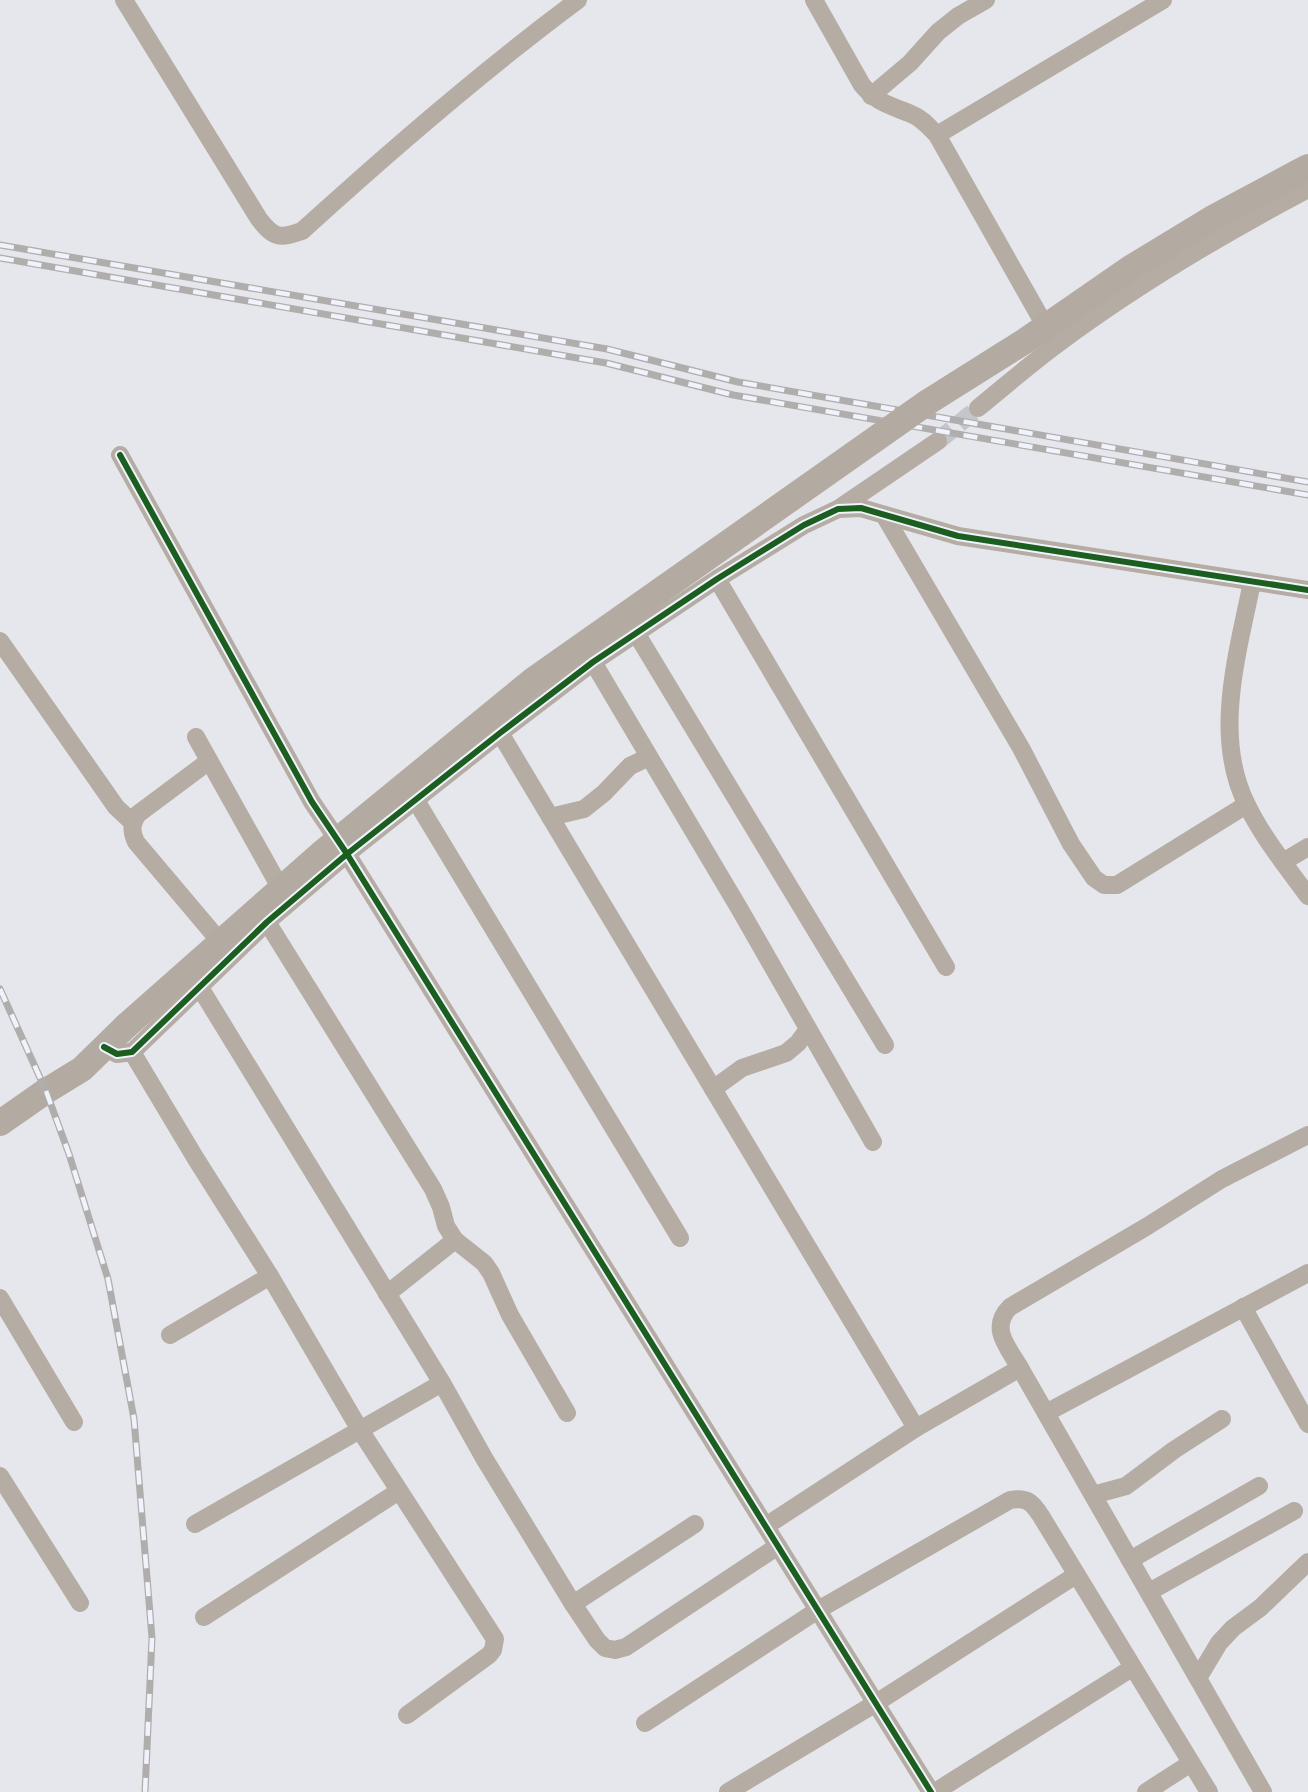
<svg xmlns="http://www.w3.org/2000/svg" width="1308" height="1792" font-family="Helvetica,sans-serif">
<style>
.lines{fill:none;stroke-linecap:round;stroke-linejoin:round}
.street-tunnel{stroke:#c5c6cb;stroke-width:18;stroke-dasharray:18 9;stroke-linecap:butt}
.street{stroke:#b5aca3;stroke-width:18}
.secondary{stroke:#b3aba2;stroke-width:26}
.rail-casing{stroke:#b0aead;stroke-width:7}
.rail{stroke:#f1f3fc;stroke-width:4.5;stroke-dasharray:14;stroke-linecap:butt}
.secondary-bridge{stroke:#b3aba2;stroke-width:26}
.cycleway-casing{stroke:#f1f3fc;stroke-width:10}
.cycleway{stroke:#1b5e20;stroke-width:6}
</style>
<rect width="100%" height="100%" fill="#e6e7ec"/>
<g class="lines">
<!-- street-tunnel -->
<polyline class="street-tunnel" points="938,441 978,408"/>
<!-- street -->
<g class="street">
<path d="M124,0L259,219C274,238 279,239 302,231C391,150 481,72 578,0"/>
<path d="M814,0L862,85C878,104 890,105 911,114C922,118 929,127 937,135L1056,345"/>
<polyline points="871,96 910,63 938,32 958,16 986,0"/>
<polyline points="937,135 1163,0"/>
<path d="M978,408C1004,387 1029,365 1056,345C1135,286 1221,235 1308,189"/>
<polyline points="120,455 312,802 347,854 931,1792"/>
<polyline points="838,509 938,441"/>
<polyline points="884,515 1021,748 1071,844 1094,878 1104,885 1117,885 1246,805"/>
<polyline points="717,579 946,967"/>
<path d="M1252,582C1238,653 1212,736 1247,805C1263,838 1287,867 1308,896"/>
<polyline points="636,633 885,1045"/>
<polyline points="0,641 116,807 133,823"/>
<polyline points="593,662 739,908 873,1142"/>
<polyline points="500,733 916,1428"/>
<polyline points="196,737 286,898"/>
<path d="M209,761L138,814C131,825 131,831 136,842L228,951"/>
<polyline points="415,799 680,1238"/>
<polyline points="550,817 584,809 604,793 630,766 649,757"/>
<polyline points="1283,862 1308,847"/>
<polyline points="267,922 433,1189 441,1207 446,1226 455,1240 484,1263 491,1273 510,1315 567,1413"/>
<polyline points="199,986 442,1383 484,1458 573,1604 597,1640 605,1648 615,1650 626,1647 778,1546"/>
<polyline points="104,1047 117,1054 132,1052 267,922 347,854 500,733 593,662 717,579 804,525 838,509 861,508 958,536 1308,590"/>
<polyline points="132,1052 196,1159 270,1276 360,1430 495,1639 493,1650 489,1655 407,1715"/>
<polyline points="713,1089 742,1068 786,1053 798,1043 808,1029"/>
<polyline points="387,1294 455,1240"/>
<polyline points="0,1298 74,1422"/>
<polyline points="1243,1307 1308,1424"/>
<polyline points="170,1335 270,1276"/>
<polyline points="1046,1413 1308,1273"/>
<polyline points="0,1476 80,1603"/>
<polyline points="1093,1495 1126,1486 1174,1450 1222,1419"/>
<polyline points="195,1524 442,1383"/>
<polyline points="766,1526 916,1428 1020,1368"/>
<polyline points="1130,1560 1259,1486"/>
<polyline points="1149,1592 1294,1511"/>
<polyline points="573,1604 695,1524"/>
<polyline points="204,1617 399,1491"/>
<polyline points="1198,1678 1219,1643 1233,1628 1260,1608 1308,1562"/>
<path d="M645,1723L818,1610L1010,1500C1027,1497 1032,1502 1041,1516L1209,1792"/>
<polyline points="728,1792 876,1703 1076,1575"/>
<polyline points="935,1792 1132,1668"/>
<polyline points="1146,1792 1191,1763"/>
<path d="M1263,1792L1020,1368C1008,1347 989,1328 1010,1307L1146,1227L1222,1179L1308,1135"/>
</g>
<!-- secondary -->
<polyline class="secondary" points="0,1123 46,1091 82,1069 126,1026"/>
<defs>
<g id="rail">
<polyline points="0,245 607,349 738,382 1308,482"/>
<polyline points="0,258 606,363 733,395 1308,495"/>
<polyline points="0,989 46,1091 69,1154 108,1279 134,1419 152,1638 145,1792"/>
</g>
</defs>
<!-- rail casing -->
<use href="#rail" class="rail-casing"/>
<!-- rail -->
<use href="#rail" class="rail"/>
<!-- secondary-bridge -->
<polyline class="secondary-bridge" points="126,1026 323,852 532,681 928,402 1025,341 1132,267 1211,219 1308,167"/>
<defs>
<g id="cycleway">
<polyline points="120,455 312,802 347,854 931,1792"/>
<polyline points="104,1047 117,1054 132,1052 267,922 347,854 500,733 593,662 717,579 804,525 838,509 861,508 958,536 1308,590"/>
</g>
</defs>
<!-- cycleway casing -->
<use href="#cycleway" class="cycleway-casing"/>
<!-- cycleway -->
<use href="#cycleway" class="cycleway"/>
</g>
</svg>
